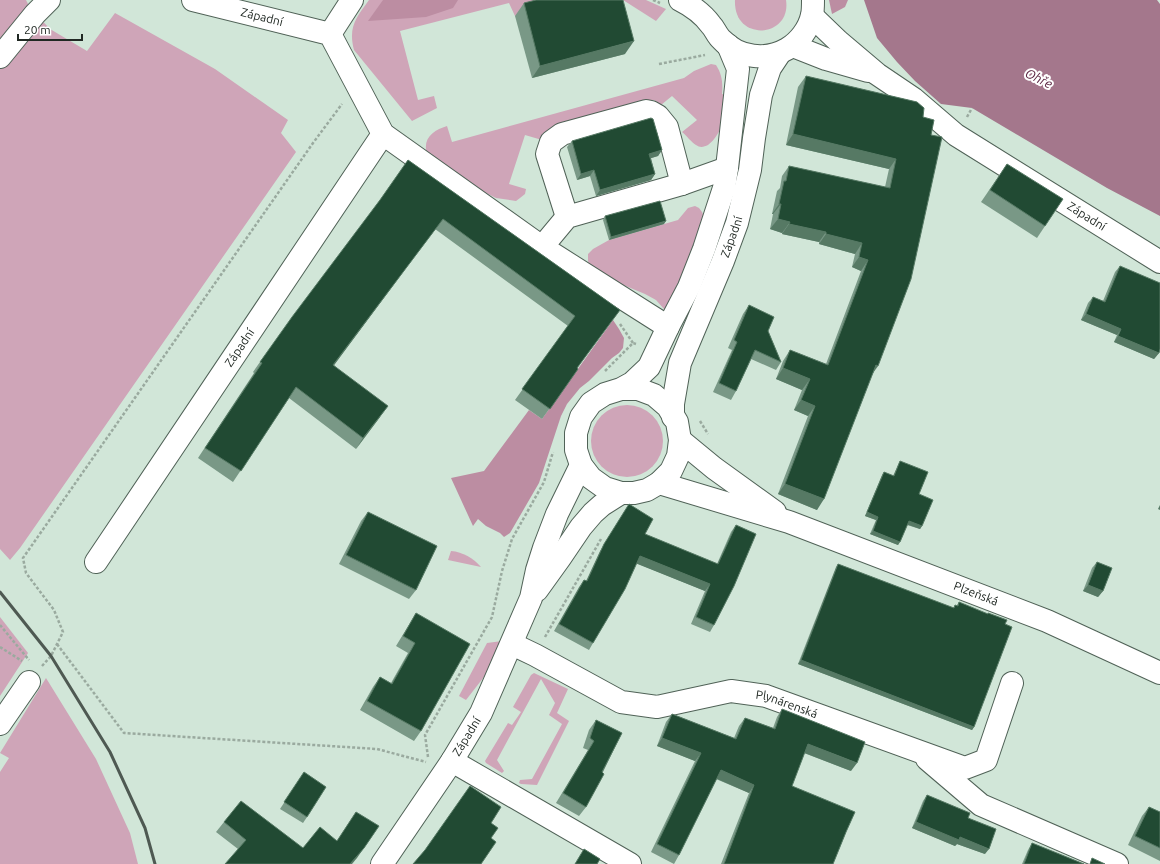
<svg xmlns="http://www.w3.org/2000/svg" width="1160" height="864" font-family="Ubuntu,sans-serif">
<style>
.green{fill:#cfa5b8}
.forest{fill:#bc8da2}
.water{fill:#a4778c}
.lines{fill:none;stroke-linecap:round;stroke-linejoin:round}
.minor-casing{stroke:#506257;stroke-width:24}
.path{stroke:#9aaa9f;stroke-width:2.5;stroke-dasharray:3 2;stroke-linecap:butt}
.minor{stroke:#fff;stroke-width:22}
.rail{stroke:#4e5952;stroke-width:3}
.wall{fill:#799886}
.shaded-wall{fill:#567964}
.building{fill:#214a33;stroke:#567964}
.labels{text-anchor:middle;stroke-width:4;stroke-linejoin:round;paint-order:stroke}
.street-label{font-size:12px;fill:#202823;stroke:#fff}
.water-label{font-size:13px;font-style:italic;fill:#551c3b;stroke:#fff}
</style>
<rect width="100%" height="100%" fill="#d1e6d8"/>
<!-- green -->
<g class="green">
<polygon points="0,0 26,0 30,8 50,29 87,51 115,13 215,69 288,120 281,133 296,152 20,548 10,560 0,549"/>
<path d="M369,0H574L515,16L509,3L400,31L418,100L434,96L437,108L412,121L354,50C348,27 356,18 369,0Z"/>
<polygon points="623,0 646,0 666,9 656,21"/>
<path d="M735,0H786C792,38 733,43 735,0Z"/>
<path d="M711,64L716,65C722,74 723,83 722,94L729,96C725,113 723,134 708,145C704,147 700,148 696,145C691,142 687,136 682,132L697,120L672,96L661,105L654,100H645L549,129L542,140L525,135L509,184L526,189L525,194L520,198L516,201L496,198L474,187L427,154C422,138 434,130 447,126L452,142L684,78L694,71Z"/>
<polygon points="695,206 699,208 702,212 705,219 696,250 667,308 664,309 656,300 645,294 604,277 590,267 588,261 588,254 593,249 609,240 678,220 688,208"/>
<circle cx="627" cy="441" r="36"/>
<path d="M451,551C463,552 473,558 481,567L448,560Z"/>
<polygon points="0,617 28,653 0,696"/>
<polygon points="502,641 487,673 466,700 459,696 487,643"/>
<polygon points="534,673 568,689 557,713 569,721 537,785 521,784 519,783 520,780 532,779 562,724 549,715 555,703 541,679 497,760 504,771 502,773 486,763 485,761 508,723 512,725 521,712 513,707 531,675"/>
<polygon points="46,678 96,759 130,833 138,864 0,864 0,772 9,758 0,753"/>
</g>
<!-- forest -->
<g class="forest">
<polygon points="383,0 458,0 453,8 426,17 368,21"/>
<polygon points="829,0 848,0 845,7 832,14"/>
<polygon points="613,320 619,329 624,338 623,348 619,353 612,358 589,381 580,388 567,404 561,416 539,483 510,533 504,537 500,533 486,526 478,519 473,526 451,478 484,471 529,410 542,419"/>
</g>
<!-- water -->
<polygon class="water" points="864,0 1157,0 1160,4 1160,216 1107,188 972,108 941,104 915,81 897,62 877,38"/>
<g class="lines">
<defs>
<g id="minor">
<path id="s1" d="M193,0L330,34L383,134L542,247L668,327"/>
<path d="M680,0C692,6 703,14 711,25C715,29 717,36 722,40C739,58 766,61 787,49C799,42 809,29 812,15C813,11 813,5 813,0"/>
<path id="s2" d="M812,16L838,41L877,74L914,99L956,135L1160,262"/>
<polyline points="330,34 352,0"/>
<polyline points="793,46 826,59 868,71"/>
<polyline points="0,57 35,14 49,0"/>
<polyline points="567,217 547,154 551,142 562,134 646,111 651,112 658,116 667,127 682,184"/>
<polyline points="542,247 567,217 682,184 727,168"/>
<polyline points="621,389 638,389 654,395 668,407 677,422 680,440 678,456 671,471 659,483 647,490 634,493 621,493 605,488 591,478 581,465 576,450 576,433 581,417 591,403 605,394 621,389 632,383 649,367 668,327 689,287 704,249 724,188 727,168 738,69 728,45"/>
<path id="s3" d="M673,417V404L680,363L723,261L737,223L750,170L754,138L761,95L770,68L780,53"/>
<polyline points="680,440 714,468 775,512"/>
<path id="s4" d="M659,483L789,522L1047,621L1160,673"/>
<path id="s5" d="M96,562L383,134"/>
<polyline points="537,590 560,558 581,527 593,513 602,505 621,493"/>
<path id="s6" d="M512,644L535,655L621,702L657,707L731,691L766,696L965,768L986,760L1012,683"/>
<polyline points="0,724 29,682"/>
<polyline points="927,759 981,805 1117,864"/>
<polyline points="452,761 630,864"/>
<path id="s7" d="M382,864L452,761L481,713L531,598L537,570L544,548L557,514L581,465"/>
</g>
</defs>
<!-- minor casing -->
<use href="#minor" class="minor-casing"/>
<!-- path -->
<g class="path">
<polyline points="653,0 660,3"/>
<polyline points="659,64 705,55"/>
<polyline points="967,117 972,108"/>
<polyline points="620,324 633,343"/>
<polyline points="605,371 633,343 636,344"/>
<polyline points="700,421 708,434"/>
<polyline points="0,625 29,660"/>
<polyline points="545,637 601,539"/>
<polyline points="57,644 124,733 377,749 426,762"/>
<polyline points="0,647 22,661"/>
<polyline points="42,666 51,656 63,632 54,610 26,573 23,558 313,143 342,104"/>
<polyline points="428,757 425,735 492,617 502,571 512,539 544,482 553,452"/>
</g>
<!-- minor -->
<use href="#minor" class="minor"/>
<!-- rail -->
<polyline class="rail" points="0,592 51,656 110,752 145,828 155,864"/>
</g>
<!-- wall -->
<g class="wall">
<polygon points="524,3 625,54 532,78 515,16"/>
<polygon points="806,76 917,102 872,374 817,510 778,494 808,416 794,410 802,390 776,379 783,361 790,350 826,364 861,271 852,267 855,254 819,244 819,242 782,234 782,233 770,229 773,214 772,214 777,191 780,188 782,176 789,166 885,187 889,169 786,145 798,87"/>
<polygon points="572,141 662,150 658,156 651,158 655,174 651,180 596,196 590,176 577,180 567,147"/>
<polygon points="408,160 620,310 577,368 578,369 542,419 515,400 568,326 435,229 334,365 380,417 356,449 289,398 233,482 198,458 254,373 253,372 260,362 380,200"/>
<polygon points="1007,164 1045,226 1037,238 981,202"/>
<polygon points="605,216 664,224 609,240 603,220"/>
<polygon points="1120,266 1159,353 1154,359 1114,342 1117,335 1081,320 1088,303 1093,297 1103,301 1115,272"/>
<polygon points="749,305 768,331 781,362 776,370 751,359 736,391 731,400 713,392 732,350 728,348 743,314"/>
<polygon points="900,461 919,494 922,526 920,529 907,525 898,545 870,534 876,520 865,516 882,475 884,472 893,476 898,465"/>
<polygon points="629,504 645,534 717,564 731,532 736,525 714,625 710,632 691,624 705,591 636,563 593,643 589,650 554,631 579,587 584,580 586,581 600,551"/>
<polygon points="368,512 416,590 409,599 339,564 361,521"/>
<polygon points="1097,562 1103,591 1098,597 1083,591 1092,568"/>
<polygon points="838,564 953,608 955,605 957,605 959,602 974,727 972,730 798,664 836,567"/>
<polygon points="416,613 421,731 414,741 360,710 373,687 380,677 391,683 408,653 396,646 410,623"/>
<polygon points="782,709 851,771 804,753 792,786 846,832 833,864 721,864 749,793 716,779 679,855 674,864 651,852 695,761 657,746 666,722 672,714 734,738 739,726 745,718 773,728 777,717"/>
<polygon points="596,720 622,733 586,807 579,816 556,803 588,750 583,748 589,730"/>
<polygon points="304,772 307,817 303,823 280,809"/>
<polygon points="927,795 968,818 985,854 957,844 955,846 912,828 923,801"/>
<polygon points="1149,807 1160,812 1160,861 1128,845 1142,816"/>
<polygon points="356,812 357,858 238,849 216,832 224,822 303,848 337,841"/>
<polygon points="1032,843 1084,864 1022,864 1028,850"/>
</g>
<!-- shaded-wall -->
<g class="shaded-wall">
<polygon points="634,41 625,54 532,78 540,66"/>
<polygon points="793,134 896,159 889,169 786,145"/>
<polygon points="662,150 658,156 645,160 649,154"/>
<polygon points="594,170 590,176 577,180 581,174"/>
<polygon points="655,174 651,180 596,196 600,190"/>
<polygon points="779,204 781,204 773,214 772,214"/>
<polygon points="443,219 435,229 326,376 333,365"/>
<polygon points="778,219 790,222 782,233 770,229"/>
<polygon points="666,221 664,224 609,240 611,237"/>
<polygon points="789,224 826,232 819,242 782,234"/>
<polygon points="826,234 862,243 855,254 819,244"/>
<polygon points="859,257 868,260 861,271 852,267"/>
<polygon points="1086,314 1121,329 1117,335 1081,320"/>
<polygon points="1118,336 1159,353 1154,359 1114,342"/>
<polygon points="876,365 878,366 871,376"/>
<polygon points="783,368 810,379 802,390 776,379"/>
<polygon points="801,400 815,406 808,416 794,410"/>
<polygon points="388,406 380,417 356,449 363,438"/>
<polygon points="785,484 824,499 817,510 778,494"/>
<polygon points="1160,505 1160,510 1158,509"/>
<polygon points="867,512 878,517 876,520 865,516"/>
<polygon points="909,521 922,526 920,529 906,524"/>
<polygon points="873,531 900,542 898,545 870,534"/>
<polygon points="640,556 710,584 705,591 635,563"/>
<polygon points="1088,585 1103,591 1098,597 1083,591"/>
<polygon points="801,660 974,727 972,730 798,664"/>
<polygon points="662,738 701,753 695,761 657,746"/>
<polygon points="808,744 857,763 851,771 802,752"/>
<polygon points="721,770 754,785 749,793 715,778"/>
<polygon points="916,822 960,837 989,849 985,854 957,844 955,846 912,828"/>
<polygon points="379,826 357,858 352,864 350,864"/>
</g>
<!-- building -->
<g class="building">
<polygon points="536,0 623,0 634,41 540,66 524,3"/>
<polygon points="806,76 917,102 924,108 923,117 934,120 931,135 942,137 911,279 878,366 876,365 824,499 785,484 815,406 801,400 810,379 783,368 790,350 828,365 868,260 859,257 862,243 826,234 826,232 789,224 790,222 778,219 781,204 779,204 784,181 786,181 789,166 890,188 896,159 793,134"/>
<polygon points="651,118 653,119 662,150 649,154 655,174 600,190 594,170 581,174 572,141"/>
<polygon points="408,160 620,310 588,353 577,368 578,369 550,409 522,389 575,316 443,219 333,365 388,406 363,438 296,387 241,471 205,448 262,363 260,362 292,317 380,200"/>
<polygon points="1007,164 1063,199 1045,226 990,190"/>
<polygon points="660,201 666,221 611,237 605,216"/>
<polygon points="1120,266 1160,283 1160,349 1159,353 1118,336 1121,329 1086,314 1093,297 1105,302"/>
<polygon points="749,305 774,317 768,331 781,362 755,350 736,391 719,383 737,342 734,340"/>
<polygon points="900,461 928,472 919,494 933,500 922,526 909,521 900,542 873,531 878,517 867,512 884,472 894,476"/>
<polygon points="629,504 653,519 645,534 718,564 736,525 756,534 734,586 714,625 696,617 710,584 640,556 625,589 593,643 559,624 584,580 587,581 604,544"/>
<polygon points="368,512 437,546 416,590 346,555"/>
<polygon points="1097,562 1112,568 1103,591 1088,585"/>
<polygon points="838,564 954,608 955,605 958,606 959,602 988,614 988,613 1007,620 1005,624 1012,627 974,727 801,660"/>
<polygon points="416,613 470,644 421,731 367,701 380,677 392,684 415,643 403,636"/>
<polygon points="782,709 865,742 857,763 808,744 792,786 855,812 846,832 833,864 724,864 754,785 721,770 679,855 657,844 701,753 662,738 672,714 736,739 745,718 775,729"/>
<polygon points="596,720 622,733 602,772 604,774 586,807 563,793 594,741 590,738"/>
<polygon points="304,772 326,787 307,817 284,802"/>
<polygon points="470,786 501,807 491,823 498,828 491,838 496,842 481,864 413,864 425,850"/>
<polygon points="927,795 970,813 968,818 996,829 989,849 960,837 959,840 916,822"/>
<polygon points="241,801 303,848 320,827 337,841 356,812 379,826 364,848 350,864 225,864 246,840 224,822"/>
<polygon points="1149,807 1160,812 1160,848 1135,836"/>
<polygon points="1032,843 1084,864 1024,864"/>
<polygon points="584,849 600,859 597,864 575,864"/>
<polygon points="1092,858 1105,864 1090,864"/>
</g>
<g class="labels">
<!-- street labels -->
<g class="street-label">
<text dy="4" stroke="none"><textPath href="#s1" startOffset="71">Západní</textPath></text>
<text dy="4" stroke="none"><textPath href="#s2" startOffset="341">Západní</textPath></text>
<text dy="4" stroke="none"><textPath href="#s3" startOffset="191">Západní</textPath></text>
<text dy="4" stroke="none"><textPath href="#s5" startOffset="258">Západní</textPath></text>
<text dy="4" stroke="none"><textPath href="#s4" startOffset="336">Plzeňská</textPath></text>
<text dy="4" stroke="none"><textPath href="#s6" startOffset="293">Plynárenská</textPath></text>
<text dy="4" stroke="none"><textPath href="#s7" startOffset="153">Západní</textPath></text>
</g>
<!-- water labels -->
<g class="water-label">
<text transform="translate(1039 78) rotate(26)" y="5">Ohře</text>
</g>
</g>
<!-- scale -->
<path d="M18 34v6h64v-6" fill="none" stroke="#202823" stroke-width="2"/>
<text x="24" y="34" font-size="12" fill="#202823" stroke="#ffffff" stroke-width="3" paint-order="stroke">20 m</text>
</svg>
